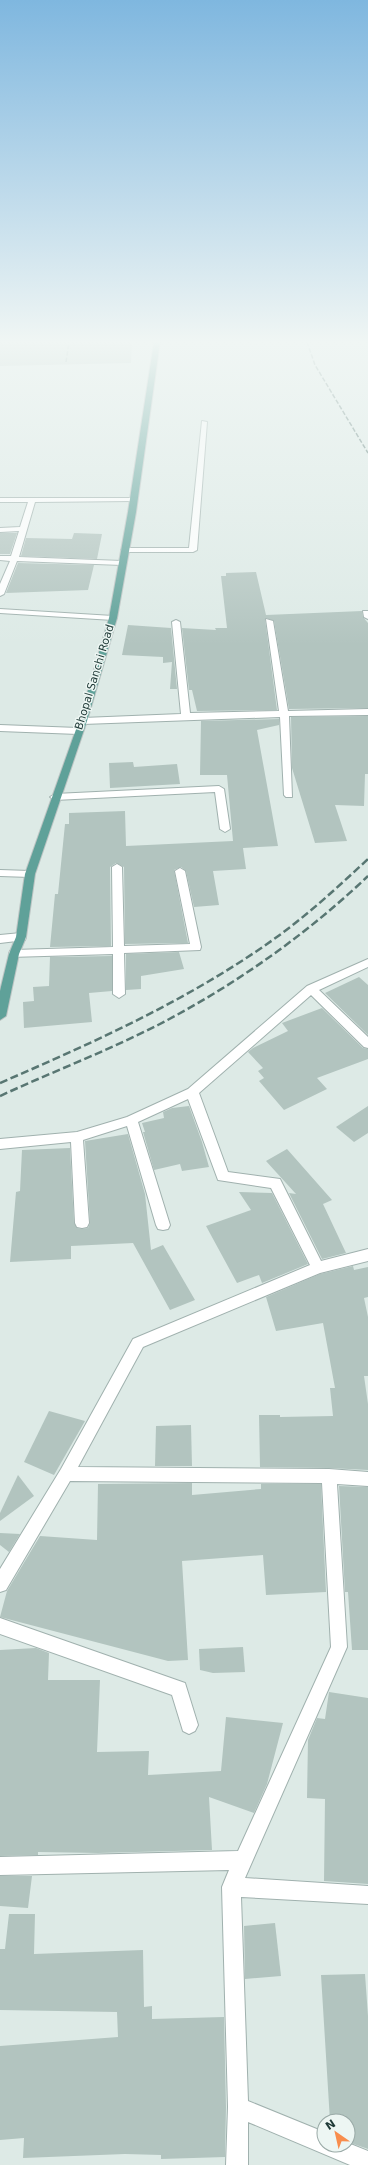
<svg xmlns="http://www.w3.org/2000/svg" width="368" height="2165" font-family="'DejaVu Sans',sans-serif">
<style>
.building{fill:#b2c4bf}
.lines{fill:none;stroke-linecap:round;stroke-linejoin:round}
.minor-casing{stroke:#a0b1ae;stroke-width:2}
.major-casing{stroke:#bcc4c3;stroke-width:2}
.minor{fill:#fff;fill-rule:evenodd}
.major{fill:#5fa199;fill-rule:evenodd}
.rail-far1{stroke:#587672;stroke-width:1.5;stroke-dasharray:4.5 2;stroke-linecap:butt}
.rail{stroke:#587672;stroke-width:2.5;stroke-dasharray:8 3.5;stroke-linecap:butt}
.labels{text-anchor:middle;stroke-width:3;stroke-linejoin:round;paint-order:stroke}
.far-street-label{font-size:11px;fill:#1e3936;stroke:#edf6f3}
</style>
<rect width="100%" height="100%" fill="#ddeae6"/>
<!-- building -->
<g class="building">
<polygon points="0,342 132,342 131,363 0,366"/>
<polygon points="0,533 17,533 10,554 0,554"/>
<polygon points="74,533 102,534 97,559 21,556 26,538 72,539"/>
<polygon points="18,563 94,565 88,590 6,593"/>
<polygon points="256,572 266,615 362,611 363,617 368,623 368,708 289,709 274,621 266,618 265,619 277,710 197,711 192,690 189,690 182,628 216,630 215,628 227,628 221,576 226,576 226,573"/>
<polygon points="128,625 171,628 177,689 170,689 172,662 163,663 163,657 122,655"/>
<polygon points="368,716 368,774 365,774 364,806 335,805 347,841 315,843 292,768 291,717"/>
<polygon points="279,719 279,725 257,730 278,846 243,848 246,869 213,871 219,905 194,907 186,871 181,867 174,870 188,943 125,944 124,867 116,863 110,867 111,946 50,947 55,894 58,894 65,824 69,824 69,813 125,811 126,846 233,841 227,775 200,775 201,721"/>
<polygon points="133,762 134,767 177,764 180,784 110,788 109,763"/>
<polygon points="179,952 184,969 141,976 141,989 126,990 126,954"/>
<polygon points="112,956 112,991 89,993 92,1022 24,1028 23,1002 34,1001 33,987 49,986 50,957"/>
<polygon points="359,977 368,985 368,1035 325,993"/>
<polygon points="322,1008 363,1048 368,1049 368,1059 317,1078 327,1089 284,1110 259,1081 264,1078 258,1071 263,1068 248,1052 253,1048 288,1031 282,1023"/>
<polygon points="189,1106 202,1142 209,1167 182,1171 180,1164 154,1170 143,1132 145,1132 142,1123 164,1118 163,1112 172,1108"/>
<polygon points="368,1106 368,1133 354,1142 336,1127"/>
<polygon points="128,1134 145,1194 151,1250 163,1245 195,1300 170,1310 133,1243 71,1246 71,1259 10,1262 16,1192 20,1191 22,1150 70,1148 74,1223 77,1228 82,1229 88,1228 90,1223 85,1141"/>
<polygon points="287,1149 332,1200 323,1204 346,1253 322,1259 289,1193 296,1194 266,1161"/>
<polygon points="239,1192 272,1193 308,1264 262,1283 259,1275 237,1283 206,1226 251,1210"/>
<polygon points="353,1266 354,1270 368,1267 368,1297 364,1298 368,1317 368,1376 364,1376 368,1404 368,1470 329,1468 260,1467 259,1415 280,1415 280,1417 333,1416 330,1388 335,1388 323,1323 276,1331 266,1297 320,1274"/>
<polygon points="49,1411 85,1421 54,1475 24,1462"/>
<polygon points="191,1425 192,1466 155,1466 156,1426"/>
<polygon points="18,1475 34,1496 0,1521 0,1513"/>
<polygon points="192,1483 192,1495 261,1489 261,1484 321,1484 326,1592 266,1595 263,1555 182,1561 188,1660 168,1661 0,1617 7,1591 40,1536 97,1540 98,1484"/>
<polygon points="339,1486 368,1487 368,1650 352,1650 348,1592 345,1592"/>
<polygon points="0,1533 20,1534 9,1552 0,1545"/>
<polygon points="243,1647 245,1672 213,1673 200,1670 199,1649"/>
<polygon points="36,1648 49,1653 48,1680 100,1680 97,1752 149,1751 148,1775 221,1771 226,1717 283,1723 267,1784 254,1813 209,1797 212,1850 98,1853 38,1852 38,1855 0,1856 0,1650"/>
<polygon points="329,1692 368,1698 368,1884 324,1881 325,1799 307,1798 308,1740 317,1718 325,1719"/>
<polygon points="0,1876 32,1876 28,1908 0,1906"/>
<polygon points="9,1914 35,1914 34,1954 143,1950 144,2007 152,2006 152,2019 224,2017 226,2107 225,2157 161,2159 161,2155 125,2154 23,2158 24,2138 0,2140 0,2046 118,2037 117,2012 0,2010 0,1949 5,1949"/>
<polygon points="275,1923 281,1976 245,1979 244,1926"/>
<polygon points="365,1974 368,2016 368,2149 348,2142 348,2121 330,2121 321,1975"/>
</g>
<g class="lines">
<defs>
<g id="minor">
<polygon points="202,421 207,422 197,550 193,552 122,552 121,550 125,548 189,548"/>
<polygon points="0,498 135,498 135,500 133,501 35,502 19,557 122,561 126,563 122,565 17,561 4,594 0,596 0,584 10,561 0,560 0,556 11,556 19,531 0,532 0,528 20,527 28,502 0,502"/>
<polygon points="0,609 113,616 117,618 113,620 0,613"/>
<polygon points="363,611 368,611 368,619 364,617"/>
<polygon points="266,619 273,621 288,711 368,709 368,715 289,716 292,797 286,797 284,795 280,717 83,724 79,721 83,718 181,714 172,622 176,620 180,622 190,713 279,711"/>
<polygon points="0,725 78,728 82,731 78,734 0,731"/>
<polygon points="219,786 224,789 230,829 225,832 220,829 215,792 55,800 50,797 55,794"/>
<polygon points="117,864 122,867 124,946 190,944 175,871 180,868 185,871 201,947 200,950 124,953 125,994 119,998 113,994 113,954 10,957 9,954 10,951 14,950 113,947 112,867"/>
<polygon points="0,870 30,871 35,874 30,877 0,876"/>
<polygon points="21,933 26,937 25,940 0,943 0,935"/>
<polygon points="368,959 368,967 319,990 368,1037 368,1048 364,1047 311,995 199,1093 228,1172 280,1179 321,1261 368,1249 368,1261 320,1273 143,1347 78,1467 329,1469 368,1472 368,1486 337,1484 347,1647 245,1878 368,1886 368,1904 241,1897 248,2101 324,2132 324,2145 348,2145 348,2143 368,2151 368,2165 350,2165 248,2122 248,2165 226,2165 228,2107 222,1887 229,1870 0,1875 0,1857 238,1851 331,1647 322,1483 70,1481 6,1590 0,1592 0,1569 61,1469 133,1339 310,1265 271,1188 218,1180 188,1099 138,1122 170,1225 168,1229 163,1230 158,1229 156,1225 127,1126 83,1140 89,1223 87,1227 82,1228 77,1227 75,1223 71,1142 0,1149 0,1139 77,1132 127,1117 188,1089 307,986"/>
<polygon points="0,1618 185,1683 198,1725 195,1731 189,1734 183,1731 172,1695 0,1634"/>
</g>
<polygon id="major" points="154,342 160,342 136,512 117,618 87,721 35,874 26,937 19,954 6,1016 0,1020 0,991 9,954 16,937 25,874 79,721 109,618 128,512"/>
</defs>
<!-- minor casing -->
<use href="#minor" class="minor-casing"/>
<!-- major casing -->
<use href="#major" class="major-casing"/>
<!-- minor -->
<use href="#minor" class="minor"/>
<!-- major -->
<use href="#major" class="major"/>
<!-- rail-far1 -->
<g class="rail-far1">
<polyline points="307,342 315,365 368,453"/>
<polyline points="66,362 69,342"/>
</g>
<!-- rail -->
<g class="rail">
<path d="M0,1083C97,1041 195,997 281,934C312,911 340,885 368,859"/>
<path d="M0,1096C52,1072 107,1051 158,1025C235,985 306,935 368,876"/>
</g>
</g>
<!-- sky -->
<linearGradient id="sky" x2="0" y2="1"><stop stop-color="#7fb7df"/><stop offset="0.53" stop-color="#f0f6f4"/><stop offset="1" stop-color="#f0f6f4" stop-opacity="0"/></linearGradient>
<rect width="368" height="645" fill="url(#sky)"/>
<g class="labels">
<!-- far-street labels -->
<g class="far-street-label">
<text transform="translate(94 677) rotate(-73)" y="4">Bhopal Sanchi Road</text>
</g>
</g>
<!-- north arrow -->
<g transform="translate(336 2133) rotate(326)"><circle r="19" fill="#edf6f3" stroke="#9aaaa7"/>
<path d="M0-3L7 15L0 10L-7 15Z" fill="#f88d4d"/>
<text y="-6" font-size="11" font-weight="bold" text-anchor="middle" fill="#1e3936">N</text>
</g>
</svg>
